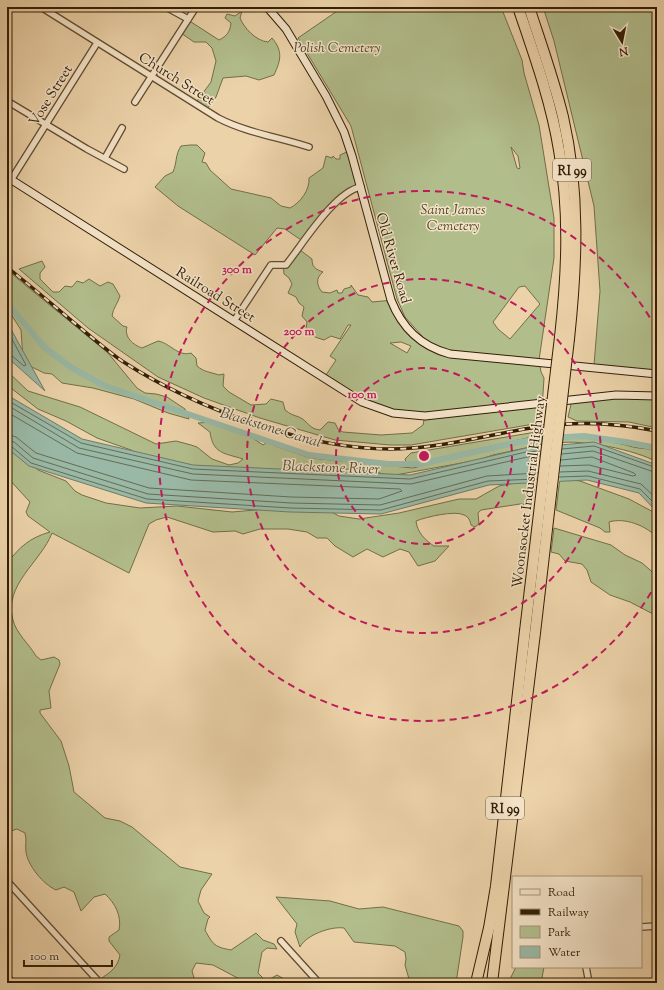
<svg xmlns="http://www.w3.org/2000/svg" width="664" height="990" font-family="'Sorts Mill Goudy',serif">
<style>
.green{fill:#b2bd8c;stroke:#726e48;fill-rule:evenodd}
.water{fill:#99b8a5;stroke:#707b65}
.pier{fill:#ecd2a9}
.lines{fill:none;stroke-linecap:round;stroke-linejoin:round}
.shore{stroke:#666c55;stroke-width:1}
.canal{stroke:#99b8a5;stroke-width:6}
.street-casing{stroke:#614c2e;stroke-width:8}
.secondary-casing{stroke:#331f05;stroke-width:9}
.highway-casing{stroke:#331f05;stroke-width:12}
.street{stroke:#f3e2c7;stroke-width:5.5}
.secondary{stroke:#f3e2c7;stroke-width:7}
.highway{stroke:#ecd2a9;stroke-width:10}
.rail-casing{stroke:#331f05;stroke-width:3.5}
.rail{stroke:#f3e2c7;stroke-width:2;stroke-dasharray:6;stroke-linecap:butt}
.highway-bridge-casing{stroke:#331f05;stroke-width:12;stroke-linecap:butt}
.highway-bridge{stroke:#ecd2a9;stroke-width:10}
.ring{fill:none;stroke:#c2185b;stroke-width:2;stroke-dasharray:7 5}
.labels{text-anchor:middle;stroke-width:3;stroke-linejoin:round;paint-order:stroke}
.shield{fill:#f3e2c7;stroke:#6d5a3f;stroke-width:1}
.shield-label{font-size:13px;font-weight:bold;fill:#331f05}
.park-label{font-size:14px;font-style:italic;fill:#534627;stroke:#f3e2c7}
.street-label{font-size:14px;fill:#331f05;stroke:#f3e2c7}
.water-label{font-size:15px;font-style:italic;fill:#524d35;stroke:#f3e2c7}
.centre{fill:#c2185b;stroke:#f3e2c7;stroke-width:2}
.ring-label{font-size:12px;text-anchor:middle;font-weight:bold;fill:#c2185b;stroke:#f3e2c7;stroke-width:3;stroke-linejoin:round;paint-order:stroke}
</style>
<rect width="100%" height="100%" fill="#ecd2a9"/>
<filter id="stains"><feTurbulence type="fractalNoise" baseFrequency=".005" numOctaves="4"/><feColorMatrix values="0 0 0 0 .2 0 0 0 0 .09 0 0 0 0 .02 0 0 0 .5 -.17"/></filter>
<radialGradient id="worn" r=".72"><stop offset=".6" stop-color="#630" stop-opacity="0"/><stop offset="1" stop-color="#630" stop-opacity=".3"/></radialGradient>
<!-- green -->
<g class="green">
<path d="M343,7H501L522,60L524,73L539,125L554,218V258L539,360L541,372L544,378L541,425L534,424L411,445H390L335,440L260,418L204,398L158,377L88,328L19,269L42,261L45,267L40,273V279L53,292H59L65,286L72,287L77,281L83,283L89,279L100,286L108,282L113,284L120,296C118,303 113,308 112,316L123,326L127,327C124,337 133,345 142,348L158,341C170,343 178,357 191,353L196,358L197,366C204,372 210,372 219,375L224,374L223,386L229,392L251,405L266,404L271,399L283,402L285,410C290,414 293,415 299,417C308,421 309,429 320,430L328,422L335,423L338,429L343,432L381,435L412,433L423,425L425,415L398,412L363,400L326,375L336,360L330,356L351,325H348L340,339L331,336L324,340L315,337L306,329L307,322L302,316L304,307L299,303L296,297L288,293L292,284L289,278L284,274L283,263L300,250L312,259C312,267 315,269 323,272C315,278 317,286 322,292L330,293L337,290L338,293H342L344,289L351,287V285L358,295L368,297L372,302L394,300C401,315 408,328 423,337L405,317L397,299L351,126L298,38ZM511,147L518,156L520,168L519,169L517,168ZM525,286L540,304L510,339L498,329L493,322L519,287ZM401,342L411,346L407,353L390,343Z"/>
<polygon points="543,7 657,7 657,371 594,365 600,291 594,206 554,41"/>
<path d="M242,11L240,18C244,28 256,41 268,42L272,38C283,51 281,60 274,75L259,80L246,76L223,78L216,97L207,109L197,101L211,82L216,61L212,48L206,42H194L181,33L188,20L219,40C227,36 230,32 231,23L225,18L227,14L235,16Z"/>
<path d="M190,145H197L205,153L202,162L206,163L210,170L231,189L271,198L281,206L290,208C300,203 310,190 309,178L323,168L326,156L332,158L333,156L336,159H340V155L349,151L361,185L348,193L304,242L285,229L277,228L255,255L178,206L155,187L165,176L173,172C177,163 175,155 181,146Z"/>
<polygon points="7,270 108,353 137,388 145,393 156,394 167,397 185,409 189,419 168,413 134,399 93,388 62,383 52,374 44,373 28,365 23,359 21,330 7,308"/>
<path d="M7,371L28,391L80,407L156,444L176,441L191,445L197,447L212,459L229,465L238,463L243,459C224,453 213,454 210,432L198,423L213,422L251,437L263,445L269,441L275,446L310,458L413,468L486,450L546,439L544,444L493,455L478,460L390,476L363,468L244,477L152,461L131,450L97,438L66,421L38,409L7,385Z"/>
<polygon points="657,394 657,428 629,422 577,421 568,417 572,400"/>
<polygon points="536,432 545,434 416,463 406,462 405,459 411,453"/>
<path d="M583,438C600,440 616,442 633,447C641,449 649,448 657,451V462C636,450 582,439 558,443V439Z"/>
<path d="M7,443L38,470L66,481L75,491L82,495L106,503L140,508L177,506L232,512L267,509H326L339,516L359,519L399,513L459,499H476L499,486L536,479L532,505L520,504L481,510L478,513L479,524L475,527L471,525C470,521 469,517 464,515C455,510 426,517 416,521C417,532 425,540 434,546H449L435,561L418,566L409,552L400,549L383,557L367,549L353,557L335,546L327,538H317L307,532L288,529H260L243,534L235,531L213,532L167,517L156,520L149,524L129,573L52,533C41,562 3,585 13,620C16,633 29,644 36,656L41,660L54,657L59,660L60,664L49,691L51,708L40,710V713L61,741L69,766L74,792L105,818L120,821L132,827L180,867L212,874L201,890L198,901L204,913L210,917L208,919L205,930C213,945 215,947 231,950L256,933L263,940L274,944L277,949L267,948L262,952L258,973L264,979H270L277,975L286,980V983H247L213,965L196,963L192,971L194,978L206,983H102L100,979C110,973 118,967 120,955L109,941V937L119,930C122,916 115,903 105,894L94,897L81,911L74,892L64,887L56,890C43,884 28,866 26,852C25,845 27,840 25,833L17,829L8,832L7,829V563C20,547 29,538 50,532L28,516L26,512L30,502L7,477Z"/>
<path d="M560,478L580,481L629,499L657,514V537C646,526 625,517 609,522L610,532H605L600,528L556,510Z"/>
<polygon points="554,528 611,545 625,555 642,563 657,576 657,616 630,602 610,595 591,582 587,570 582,564 565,561 559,554 551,552"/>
<path d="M276,897L330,901L359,909L383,907L459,926L463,931V937L456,983H418L416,980L409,979L405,965L406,959L405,952L395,946L354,942L344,928C331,926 306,935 300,947L295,932L297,924Z"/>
<polygon points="516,967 544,967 541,983 508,983"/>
</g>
<!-- water -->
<g class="water">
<polygon points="7,322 45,391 7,357"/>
<polygon points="7,395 82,439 193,465 410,475 526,448 594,442 657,465 657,512 639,493 587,480 489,485 381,514 290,512 146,503 29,466 7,448"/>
</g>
<!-- pier -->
<polygon class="pier" points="563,443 559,483 535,485 540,445"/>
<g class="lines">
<!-- shore -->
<g class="shore">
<polyline points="7,330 26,365 24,366 11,355 7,354"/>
<polyline points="7,400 81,443 193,469 410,479 526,452 540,451"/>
<polyline points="7,405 79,448 193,474 411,484 527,457 540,456"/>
<polyline points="7,412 77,453 191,480 400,489 402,491 379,499 291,497 149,488 36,453 16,437 7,434"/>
<polyline points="7,440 14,442 33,458 148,494 291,503 380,505 487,476 538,473"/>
<polyline points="7,445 11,446 31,463 147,499 290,508 381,510 488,481 537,479"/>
<polyline points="562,449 594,446 657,468"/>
<polyline points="562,454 593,451 657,473"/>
<polyline points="560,466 589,465 633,476 636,475 634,473 592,457 561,460"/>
<polyline points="560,472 588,471 641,484 657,499"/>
<polyline points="559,477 588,476 640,489 657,506"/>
</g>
<!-- canal -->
<polyline class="canal" points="7,303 45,348 72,368 105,386 309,455 388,464 421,464 514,443 547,438 584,436 626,442 657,448"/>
<defs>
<g id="street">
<path d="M41,7L218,118C247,133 279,137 309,147"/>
<polyline points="166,7 188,19"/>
<polyline points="7,101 87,149 124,169"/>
<polyline points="135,102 196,7"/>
<polyline points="105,158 122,128"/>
<polyline points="11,180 97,43"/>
<path d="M234,321L271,265H286C302,245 335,191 361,187"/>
<polyline points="7,881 100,983"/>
<polyline points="641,927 657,926"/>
<polyline points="281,941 319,983"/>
<polyline points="586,967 589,983"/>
<polyline points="7,977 13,983"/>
</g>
<g id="secondary">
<path d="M267,7L286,29L326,96L344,132L352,156L391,300C402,328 420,346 450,354L657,374"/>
<polyline points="7,177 362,402 393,413 425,416 616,395 657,396"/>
</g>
<g id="highway">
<path d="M518,7C534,54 551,101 559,150C570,212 567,275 560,337"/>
<path d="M529,7C541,44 554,80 563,117C580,191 577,264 569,339"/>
<polyline points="476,983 489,928 496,886 525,631"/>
<polyline points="492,983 535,633"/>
</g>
</defs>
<!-- street casing -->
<use href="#street" class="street-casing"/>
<!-- secondary casing -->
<use href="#secondary" class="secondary-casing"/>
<!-- highway casing -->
<use href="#highway" class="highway-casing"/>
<!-- street -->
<use href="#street" class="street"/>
<!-- secondary -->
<use href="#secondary" class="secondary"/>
<!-- highway -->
<use href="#highway" class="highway"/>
<defs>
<path id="rail" d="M7,267C29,285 51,303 72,321C88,334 105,349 122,361C198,410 321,456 412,448C454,445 496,433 537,427C577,421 618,423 657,431"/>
</defs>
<!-- rail casing -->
<use href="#rail" class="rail-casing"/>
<!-- rail -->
<use href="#rail" class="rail"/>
<defs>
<g id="highway-bridge">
<polyline points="525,631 560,337"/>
<polyline points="535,633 569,339"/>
</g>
</defs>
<!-- highway-bridge casing -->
<use href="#highway-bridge" class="highway-bridge-casing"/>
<!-- highway-bridge -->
<use href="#highway-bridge" class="highway-bridge"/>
</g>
<!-- distance rings -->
<g class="ring">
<circle cx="424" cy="456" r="88"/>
<circle cx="424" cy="456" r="177"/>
<path d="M657 582A265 265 0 1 1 657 330"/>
</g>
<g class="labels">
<!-- shield labels -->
<g class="shield">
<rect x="553" y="159" width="38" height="22" rx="3"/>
<rect x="486" y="797" width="38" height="22" rx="3"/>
</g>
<g class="shield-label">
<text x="572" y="175">RI 99</text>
<text x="505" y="813">RI 99</text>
</g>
<!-- park labels -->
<g class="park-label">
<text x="337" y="52">Polish Cemetery</text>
<text x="453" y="214">Saint James<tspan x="453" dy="16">Cemetery</tspan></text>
</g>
<!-- street labels -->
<g class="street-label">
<text transform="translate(177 78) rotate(32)" y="5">Church Street</text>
<text transform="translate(50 95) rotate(-58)" y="5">Vose Street</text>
<text transform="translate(394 258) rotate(74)" y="5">Old River Road</text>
<text transform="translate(216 294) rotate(32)" y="5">Railroad Street</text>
<text transform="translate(528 492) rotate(-83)" y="5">Woonsocket Industrial Highway</text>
</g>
<!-- water labels -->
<g class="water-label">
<text transform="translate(271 427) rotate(17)" y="5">Blackstone Canal</text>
<text transform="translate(331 467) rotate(2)" y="5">Blackstone River</text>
</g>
</g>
<circle cx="424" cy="456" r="6" class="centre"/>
<g class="ring-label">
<text x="237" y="273">300 m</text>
<text x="299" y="335">200 m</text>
<text x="362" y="398">100 m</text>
</g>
<!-- margin -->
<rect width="664" height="990" fill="none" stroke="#ecd2a9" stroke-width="24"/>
<rect x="8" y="8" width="648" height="974" fill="none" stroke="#331f05" stroke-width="2"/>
<rect x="12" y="12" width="640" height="966" fill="none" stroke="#331f05"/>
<!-- legend -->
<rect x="512" y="876" width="130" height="92" fill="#f3e2c7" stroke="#a69479"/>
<rect x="520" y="889" width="20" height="6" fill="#f3e2c7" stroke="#a69479"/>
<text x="548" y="896" font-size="12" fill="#331f05">Road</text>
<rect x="520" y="909" width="20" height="6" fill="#331f05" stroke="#a69479"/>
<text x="548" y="916" font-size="12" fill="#331f05">Railway</text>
<rect x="520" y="926" width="20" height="12" fill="#b2bd8c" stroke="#a69479"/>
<text x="548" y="936" font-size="12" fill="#331f05">Park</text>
<rect x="520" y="946" width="20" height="12" fill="#99b8a5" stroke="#a69479"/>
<text x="548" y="956" font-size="12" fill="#331f05">Water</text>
<!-- north arrow -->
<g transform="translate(622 42) rotate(170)" stroke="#f3e2c7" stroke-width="3" paint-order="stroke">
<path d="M0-3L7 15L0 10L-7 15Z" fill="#331f05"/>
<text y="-6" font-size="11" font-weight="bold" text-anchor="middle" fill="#331f05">N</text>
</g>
<!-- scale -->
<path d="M24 960v6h88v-6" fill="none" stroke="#331f05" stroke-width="2"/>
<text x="30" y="960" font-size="12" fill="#331f05" stroke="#f3e2c7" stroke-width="3" paint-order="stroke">100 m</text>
<rect width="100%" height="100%" filter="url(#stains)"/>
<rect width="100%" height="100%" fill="url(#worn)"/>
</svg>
